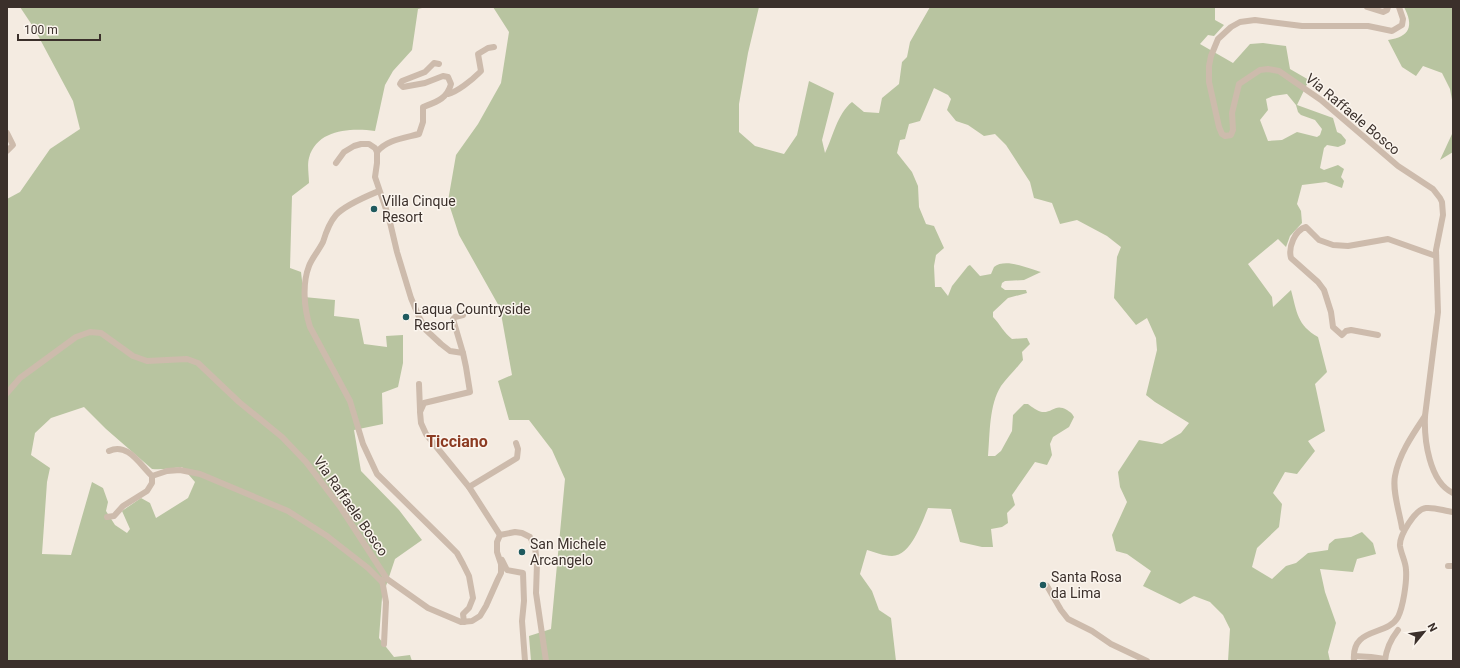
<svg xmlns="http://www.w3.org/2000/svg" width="1460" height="668" font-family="Roboto,sans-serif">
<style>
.green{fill:#b8c4a0;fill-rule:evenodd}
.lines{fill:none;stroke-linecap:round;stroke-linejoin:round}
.minor{stroke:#cdbbac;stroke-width:6}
.poi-dot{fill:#1f5a5e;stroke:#fbf5ee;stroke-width:1.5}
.labels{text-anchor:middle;stroke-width:3;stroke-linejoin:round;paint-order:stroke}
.street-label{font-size:14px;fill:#3b302b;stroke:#fbf5ee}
.poi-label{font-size:14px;fill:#3b302b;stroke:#fbf5ee;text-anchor:start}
.quarter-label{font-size:16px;font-weight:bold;fill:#8c3b22;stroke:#fbf5ee}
</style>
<rect width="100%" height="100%" fill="#f4ebe1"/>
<!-- green -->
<g class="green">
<path d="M20,7H426L418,9L412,50L393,71L385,85L375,131C351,128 317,129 309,158C307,165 309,175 309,183L292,196L290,268L301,272L304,297L335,300L334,316L359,319L364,344L387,347L386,336L403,335V363L398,387L382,393L383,424L354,430L361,471L399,510L422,540L395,559L382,598L379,638L394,657L410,655L412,661H7V199L20,192L50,149L80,129L73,101L34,28ZM84,407L106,429L152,469C162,470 172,468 182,467L195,482L188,498L156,518L150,503L141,498L122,511L130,529L127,533L115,525L106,511L108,502L103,488L92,482L71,555L42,554L47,482L50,468L31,455L35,433L51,418Z"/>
<path d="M493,7H759L748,53L739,104V132L755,146L784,154L797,135L809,81L834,93L822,140L825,153C833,137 837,114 852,102L864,112L879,113L882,98L899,84L902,62L907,57L910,42L930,7H1215V20L1224,25L1214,36L1208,35L1200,44L1233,63L1250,44L1263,43L1286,46L1290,69L1309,80L1297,105L1333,118L1337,132L1341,134L1346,140L1345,144L1338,147L1327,145L1324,148L1320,168L1324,170L1338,165L1344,169L1341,177L1344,181L1342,188L1326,182L1302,185L1297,204L1301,211L1302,223L1290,236L1286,247L1278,239L1248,264L1272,297L1273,307L1291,290C1297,312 1297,325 1318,337L1327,372L1315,384L1325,431L1308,441L1315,451L1297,474L1285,472L1273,493L1282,504L1279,527L1257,548L1252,567L1272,579L1286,566L1296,563L1308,553L1328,550L1329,544L1335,539L1351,537L1362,532L1373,543L1376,554L1357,559L1353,572L1320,569L1325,592L1336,623L1328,652L1330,661H1228L1230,629L1223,615L1210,602L1194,596L1180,604L1143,586L1151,571L1127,554L1116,551L1112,535L1127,502L1120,487L1118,472L1139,440L1162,444L1181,433L1189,423L1155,402L1146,395L1157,350L1156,338L1147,318L1136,325L1114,298L1117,257L1121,247L1107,236L1077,220L1060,224L1052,203L1034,198L1030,182L1006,145L995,134L984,136L968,125L956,121L947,110L951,99L948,95L934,88L920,121L909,124L905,139L900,140L897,153L912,172L918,186L919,207L926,224L934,226L944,248L936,255L934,266L935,287H941L948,296L952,286L968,266L970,265L980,276L991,274L994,267C1005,258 1028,268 1041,272L1024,280L1005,281L1002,283L1001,287L1005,290H1026L1027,293L1008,298L993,312V317C1000,324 1004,333 1012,339L1027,338L1030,344L1022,352L1023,360C1016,369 1008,377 1001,386C989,405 990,433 988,456H995L1001,451L1012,431L1013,415L1024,404H1028C1032,407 1037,411 1042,412C1053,413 1055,403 1067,410C1070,412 1072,413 1074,417L1069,427L1053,437L1050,444L1052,455L1047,465L1035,462L1012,495L1015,505L1007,513L1008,523L1002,527L991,529L993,547H982L960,542L951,509L928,508C922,522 911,556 892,556C884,556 874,552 867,550L860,574L872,591L879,610L891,618L896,661H531L529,636L551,629L565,479L552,450L529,420H509L498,381L512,375L500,308L459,235L448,201L456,155L478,124L501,83L509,32ZM1287,94L1296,105L1298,112L1301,115L1315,120L1322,129L1320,135L1317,137L1297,132L1282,140L1268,141L1260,120L1268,110L1266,99L1273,96Z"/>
<path d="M1404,7H1453V105L1450,89L1442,73L1423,66L1416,76L1402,67L1388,40C1410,37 1414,26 1404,7Z"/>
<polygon points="1453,124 1453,152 1440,160 1452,134"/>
</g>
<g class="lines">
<!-- minor -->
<g class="minor">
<polyline points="1367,7 1383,12 1387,10 1388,7"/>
<path d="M1399,7L1403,19L1402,25L1392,31L1368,26H1302L1255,20L1240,22L1231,27L1218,39L1211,56L1209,66V82L1219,127L1222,134L1225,136L1231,135L1233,130L1232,113L1239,84L1260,70L1268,69L1279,71L1321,100L1398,166L1433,189L1440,198L1442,202L1443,215L1436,250L1438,312L1425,416C1424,439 1429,482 1453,493"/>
<path d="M448,94C457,92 472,80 479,73L481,71L478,54L488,48L494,47"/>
<polyline points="7,133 13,145 7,151"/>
<path d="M377,152C386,140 404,138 419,134L423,122V107C436,102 447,99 451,84L448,77L443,76L425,83L403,87L400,84L402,81L425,72L434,63L439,64"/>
<polyline points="336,163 344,152 354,146 361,144 369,144 375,148 377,152 377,163 375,177 389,218 397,252 411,298 419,317 426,330 441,344 450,351 463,353 466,367 470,392 424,403 420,412 421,423 426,434 469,487 500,535"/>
<path d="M379,191C367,196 345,205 336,215C329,223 326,232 323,242C319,250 312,258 309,266C302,284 304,308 310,327L350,401L363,444L377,474L443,539L457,553L463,564L469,576L473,598L469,608L463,614L464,622"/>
<polyline points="463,315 455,317 453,319 463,353"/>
<path d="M1378,335L1351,330L1346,331L1342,335L1333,327L1331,312L1324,290L1318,282L1291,258C1288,247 1295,230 1306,227L1319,240L1333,245L1348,246L1388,239L1436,256"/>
<polyline points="419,384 420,410"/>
<polyline points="7,393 20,378 76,337 90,332 101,333 133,356 147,361 187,359 198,363 239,402 282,437 306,462 341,508 387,579 428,608 461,622 472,621 480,616 486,606 498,579 501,573 501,564 497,552 497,542 500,535 515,532 522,533 530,537 535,547 537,563 536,593 546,661"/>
<path d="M109,451C128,442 140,465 152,476L167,471L180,470L200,474L288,511L327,536L368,568L382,582"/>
<polyline points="469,487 517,458 518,449 516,443"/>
<polyline points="107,517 114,516 123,506 147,491 152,483 152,476"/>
<path d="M1402,528C1400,514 1392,491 1395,476C1399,454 1413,434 1425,416"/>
<polyline points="502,560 507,570 523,573 524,601 522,621 525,661"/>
<polyline points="1448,566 1453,566"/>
<polyline points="382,580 386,602 384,644"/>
<polyline points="1047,586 1061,610 1068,619 1092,631 1111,644 1147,661"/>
<polyline points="1354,656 1371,657 1385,659"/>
<path d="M1354,661C1351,626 1387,637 1398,617C1403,607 1407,582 1406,570C1406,562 1401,554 1400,546C1399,536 1415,509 1426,508C1435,507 1444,511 1453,512"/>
<path d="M1385,661C1386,649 1391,639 1398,630"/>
</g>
</g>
<!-- markers -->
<g class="poi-dot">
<circle cx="374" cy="209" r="4"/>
<circle cx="406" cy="317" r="4"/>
<circle cx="522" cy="552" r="4"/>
<circle cx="1043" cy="585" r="4"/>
</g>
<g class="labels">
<!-- street labels -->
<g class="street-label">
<text transform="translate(1353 114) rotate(40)" y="5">Via Raffaele Bosco</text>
<text transform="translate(351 506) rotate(55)" y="5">Via Raffaele Bosco</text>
</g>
<!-- poi labels -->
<g class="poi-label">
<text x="382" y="206">Villa Cinque<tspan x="382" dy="16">Resort</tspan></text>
<text x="414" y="314">Laqua Countryside<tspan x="414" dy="16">Resort</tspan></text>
<text x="530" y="549">San Michele<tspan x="530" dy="16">Arcangelo</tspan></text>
<text x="1051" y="582">Santa Rosa<tspan x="1051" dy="16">da Lima</tspan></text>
</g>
<!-- quarter labels -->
<g class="quarter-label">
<text x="457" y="447">Ticciano</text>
</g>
</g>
<!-- border -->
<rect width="1460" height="668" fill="none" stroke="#3b302b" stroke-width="16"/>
<!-- north arrow -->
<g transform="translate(1424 632) rotate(61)" stroke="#fbf5ee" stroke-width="3" paint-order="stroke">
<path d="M0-3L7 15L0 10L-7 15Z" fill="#3b302b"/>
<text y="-6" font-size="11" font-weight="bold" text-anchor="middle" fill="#3b302b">N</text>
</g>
<!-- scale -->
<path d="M18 34v6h82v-6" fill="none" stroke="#3b302b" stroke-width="2"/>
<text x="24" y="34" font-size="12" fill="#3b302b" stroke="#fbf5ee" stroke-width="3" paint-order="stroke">100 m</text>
</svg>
